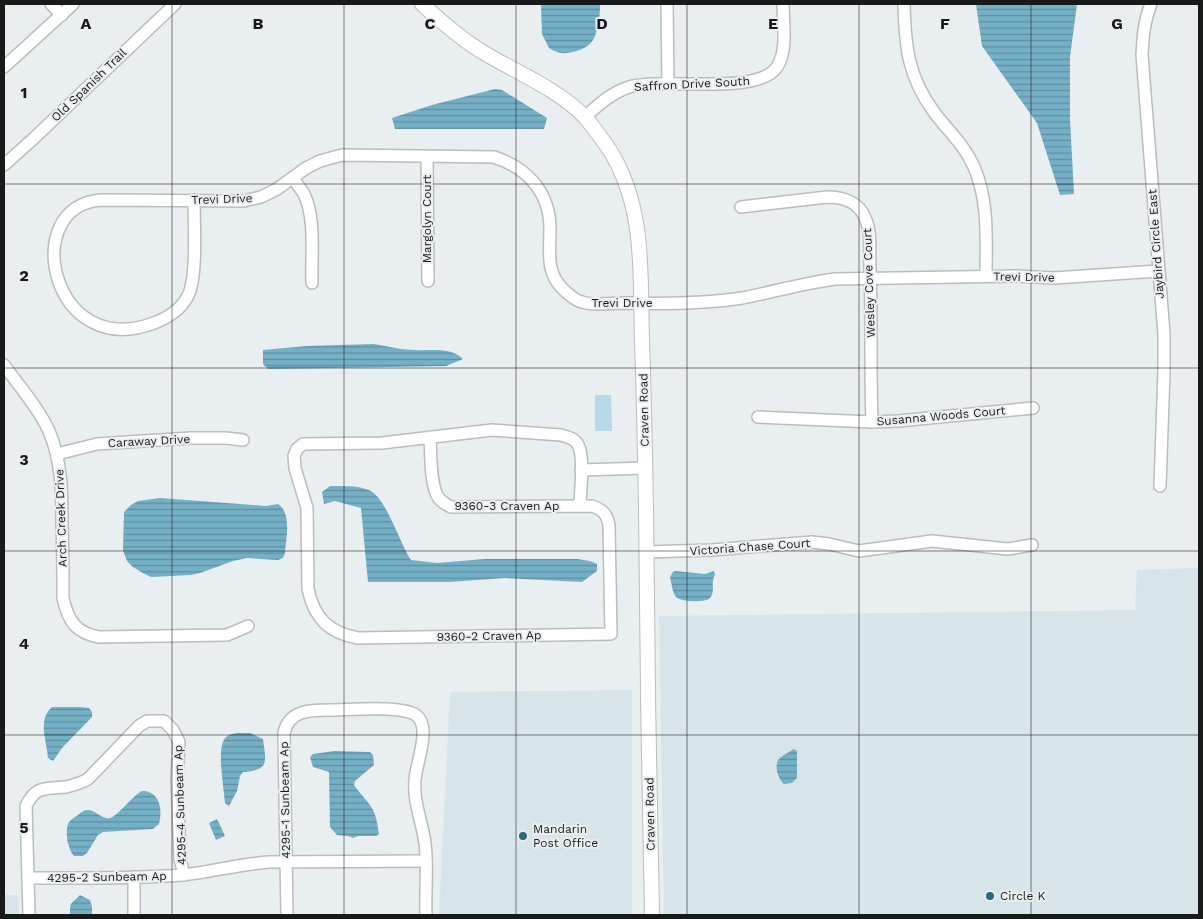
<svg xmlns="http://www.w3.org/2000/svg" width="1203" height="919" font-family="'Work Sans',sans-serif">
<style>
.built{fill:#d7e4e9}
.grass{fill:#b7dae8}
.water{fill:url(#water-rules)}
.lines{fill:none;stroke-linecap:round;stroke-linejoin:round}
.minor-casing{stroke:#b8bdbf;stroke-width:14}
.tertiary-casing{stroke:#b8bdbf;stroke-width:16}
.minor{stroke:#fff;stroke-width:11}
.tertiary{stroke:#fff;stroke-width:14}
.grid{fill:none;stroke:#181a1a;stroke-width:1;stroke-opacity:0.55}
.poi-dot{fill:#2a6a7f;stroke:#e9eef0;stroke-width:2}
.labels{text-anchor:middle;stroke-width:4;stroke-linejoin:round;paint-order:stroke}
.street-label{font-size:12px;fill:#181a1a;stroke:#e9eef0}
.poi-label{font-size:12px;fill:#181a1a;stroke:#e9eef0;text-anchor:start}
.grid-label{font-size:16px;text-anchor:middle;font-weight:bold;fill:#181a1a;stroke:#e9eef0;stroke-width:4;stroke-linejoin:round;paint-order:stroke}
</style>
<defs>
<pattern id="water-rules" width="6" height="5" patternUnits="userSpaceOnUse" patternTransform="scale(1.25)"><rect width="6" height="5" fill="#74b0c6"/><path d="M0 2.5h6" fill="none" stroke="#5e8ea0"/></pattern>
</defs>
<rect width="100%" height="100%" fill="#e9eef0"/>
<!-- built -->
<g class="built">
<polygon points="1199,568 1199,915 664,915 659,616 1135,610 1137,570"/>
<polygon points="632,690 632,915 439,915 450,692"/>
<polygon points="4,895 18,895 19,915 4,915"/>
</g>
<!-- grass -->
<polygon class="grass" points="595,395 611,395 612,431 595,431"/>
<!-- water -->
<g class="water">
<path d="M541,4H600C600,15 599,29 593,40C588,49 571,54 560,53C557,52 552,50 549,48L542,34Z"/>
<polygon points="976,4 1077,4 1070,57 1070,119 1074,194 1060,195 1037,123 982,46"/>
<polygon points="495,89 502,90 547,118 544,129 395,129 392,118 432,105"/>
<path d="M373,344C387,346 401,350 415,350C432,351 451,347 463,359L446,366L268,369L263,364V350L307,346Z"/>
<path d="M330,486C342,486 357,485 369,490C386,497 400,544 411,560L437,563L485,559H577L590,561L597,564V571L582,582L505,578L450,582H368L361,508L335,501L324,504L322,492Z"/>
<path d="M160,498L266,506L278,504C292,513 286,539 285,553L283,558L278,560L247,558L233,561L200,573L191,575L151,577L141,572L133,567L127,561L123,550L124,512L131,505L138,501Z"/>
<path d="M675,571L705,574L714,571L715,575C710,582 716,592 710,598C706,603 681,602 676,597C672,592 672,584 670,578L672,573Z"/>
<path d="M52,707H80L89,708L92,712V717L62,748L53,761L48,758C47,741 37,720 52,707Z"/>
<path d="M237,733H250L263,739C266,762 270,770 243,772L240,776L237,791L229,806L225,803C224,789 217,751 224,740C226,735 232,734 237,733Z"/>
<path d="M794,749L797,751V778L792,783L784,784C778,779 773,764 780,758C784,754 790,752 794,749Z"/>
<path d="M334,751L370,752L373,755L374,765L355,781L354,785C370,807 375,804 379,834L376,836H358L353,838L348,836L337,835L330,827L329,772L313,767L310,757L313,754Z"/>
<path d="M142,791C160,791 163,810 159,824L153,829L103,832L98,835L87,853L83,856H74C68,849 64,831 69,822C71,819 75,817 78,815C81,812 84,810 88,810C95,810 103,820 110,818C117,817 132,796 142,791Z"/>
<polygon points="217,819 225,836 216,840 209,823"/>
<path d="M80,895L90,900L92,907V915H70C70,900 71,905 80,895Z"/>
</g>
<g class="lines">
<defs>
<g id="minor">
<polyline points="51,4 62,15"/>
<polyline points="667,4 668,84"/>
<path d="M904,4C905,46 908,77 934,112C948,131 964,144 974,167C989,201 986,240 986,276"/>
<path d="M1151,4C1144,21 1143,37 1142,55L1164,334V372L1160,486"/>
<polyline points="4,67 73,4"/>
<path d="M585,117C598,105 611,93 629,87C662,77 758,96 777,67C788,50 783,24 783,4"/>
<polyline points="427,157 428,281"/>
<polyline points="4,165 32,140 175,4"/>
<path d="M293,178C296,183 301,189 304,194C316,218 311,257 312,283"/>
<path d="M194,200C194,224 197,269 190,291C184,308 170,317 154,323C51,362 18,206 101,200L244,201L261,197L277,189L306,168L320,161L342,155L494,157C528,168 550,193 550,229C550,254 545,274 566,292C571,296 576,301 582,302C593,306 612,303 624,303C663,304 704,304 742,298C773,292 804,283 835,279L1016,276L1054,278L1158,271"/>
<path d="M741,207L827,197C843,197 859,202 865,218C872,232 869,252 870,267C872,319 870,370 872,422"/>
<path d="M4,365C19,386 38,407 49,431C62,462 62,493 62,525C63,550 63,574 63,598C68,621 76,633 99,637L227,635L248,626"/>
<polyline points="758,417 872,422 898,421 1033,408"/>
<path d="M430,437C431,454 430,484 438,497C441,502 446,504 451,507L592,506C603,510 607,514 609,525L611,634L358,638C329,633 314,618 308,589L307,508L295,468L294,456L297,449L303,444L382,443L492,430L561,435C566,437 572,437 576,442C586,452 580,491 580,506"/>
<polyline points="57,454 97,444 191,438 226,438 243,440"/>
<polyline points="581,470 645,468"/>
<polyline points="646,552 712,550 812,542 829,544 859,551 932,541 1008,549 1032,545"/>
<path d="M28,878C79,878 131,879 182,875C211,872 240,864 269,862L426,861"/>
<path d="M29,915L26,806C36,785 46,789 66,787C74,785 81,783 88,779L139,726L147,721H164L173,730L179,742L177,779L180,859L184,875"/>
<polyline points="134,915 134,877"/>
<path d="M287,915L284,733C289,710 310,710 329,710C349,710 401,705 416,715C432,727 416,763 415,780C413,801 422,822 425,843C428,867 425,892 426,915"/>
</g>
<path id="tertiary" d="M422,4C442,22 462,40 486,54C518,73 557,89 584,116C593,126 601,138 609,149C646,207 640,275 642,341C644,397 645,453 646,509C647,644 649,780 652,915"/>
</defs>
<!-- minor casing -->
<use href="#minor" class="minor-casing"/>
<!-- tertiary casing -->
<use href="#tertiary" class="tertiary-casing"/>
<!-- minor -->
<use href="#minor" class="minor"/>
<!-- tertiary -->
<use href="#tertiary" class="tertiary"/>
</g>
<!-- grid -->
<path class="grid" d="M172,4V915M344,4V915M516,4V915M687,4V915M859,4V915M1031,4V915M4,184H1199M4,368H1199M4,551H1199M4,735H1199"/>
<!-- markers -->
<g class="poi-dot">
<circle cx="523" cy="836" r="5"/>
<circle cx="990" cy="896" r="5"/>
</g>
<g class="labels">
<!-- street labels -->
<g class="street-label">
<text transform="translate(692 84) rotate(-3)" y="4">Saffron Drive South</text>
<text transform="translate(89 85) rotate(-44)" y="4">Old Spanish Trail</text>
<text transform="translate(222 199) rotate(-2)" y="4">Trevi Drive</text>
<text transform="translate(427 219) rotate(-90)" y="4">Margolyn Court</text>
<text transform="translate(1156 244) rotate(-94)" y="4">Jaybird Circle East</text>
<text transform="translate(1024 277) rotate(1)" y="4">Trevi Drive</text>
<text transform="translate(869 283) rotate(-92)" y="4">Wesley Cove Court</text>
<text x="622" y="307">Trevi Drive</text>
<text transform="translate(644 410) rotate(-91)" y="4">Craven Road</text>
<text transform="translate(941 416) rotate(-5)" y="4">Susanna Woods Court</text>
<text transform="translate(149 441) rotate(-3)" y="4">Caraway Drive</text>
<text x="507" y="510">9360-3 Craven Ap</text>
<text transform="translate(61 518) rotate(-92)" y="4">Arch Creek Drive</text>
<text transform="translate(750 547) rotate(-4)" y="4">Victoria Chase Court</text>
<text transform="translate(489 636) rotate(-1)" y="4">9360-2 Craven Ap</text>
<text transform="translate(285 800) rotate(-91)" y="4">4295-1 Sunbeam Ap</text>
<text transform="translate(180 805) rotate(-92)" y="4">4295-4 Sunbeam Ap</text>
<text transform="translate(650 814) rotate(-91)" y="4">Craven Road</text>
<text transform="translate(107 877) rotate(-1)" y="4">4295-2 Sunbeam Ap</text>
</g>
<!-- poi labels -->
<g class="poi-label">
<text x="533" y="833">Mandarin<tspan x="533" dy="14">Post Office</tspan></text>
<text x="1000" y="900">Circle K</text>
</g>
</g>
<g class="grid-label">
<text x="86" y="29">A</text>
<text x="258" y="29">B</text>
<text x="430" y="29">C</text>
<text x="602" y="29">D</text>
<text x="773" y="29">E</text>
<text x="945" y="29">F</text>
<text x="1117" y="29">G</text>
<text x="24" y="98">1</text>
<text x="24" y="281">2</text>
<text x="24" y="465">3</text>
<text x="24" y="649">4</text>
<text x="24" y="833">5</text>
</g>
<!-- border -->
<rect width="1203" height="919" fill="none" stroke="#181a1a" stroke-width="10"/>
</svg>
